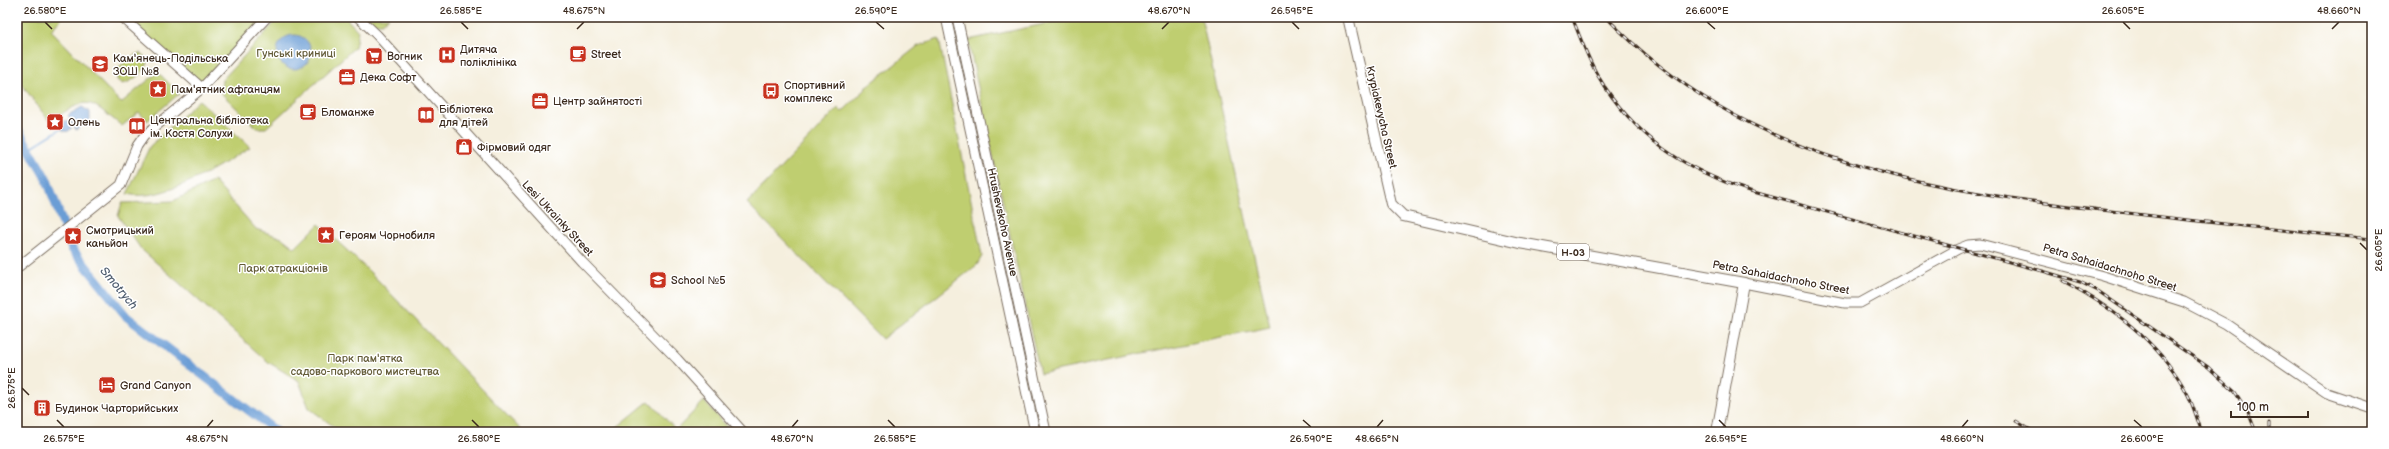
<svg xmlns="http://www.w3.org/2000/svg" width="2389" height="449" font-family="'Balsamiq Sans',sans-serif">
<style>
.green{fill:#bfce70;stroke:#7d7c47}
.water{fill:#6a9dd5;stroke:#52647a}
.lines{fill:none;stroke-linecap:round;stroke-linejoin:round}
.stream{stroke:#6a9dd5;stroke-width:1.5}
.river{stroke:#6a9dd5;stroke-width:9}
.secondary-casing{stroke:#7c6f61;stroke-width:11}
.primary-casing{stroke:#7c6f61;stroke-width:12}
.secondary{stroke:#fff;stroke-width:9}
.primary{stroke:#fff;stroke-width:10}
.rail-casing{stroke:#3b2a1e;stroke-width:3}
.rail{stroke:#fff;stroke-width:1.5;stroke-dasharray:4.5;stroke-linecap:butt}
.ticks{fill:none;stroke:#3b2a1e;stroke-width:1.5}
.labels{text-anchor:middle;stroke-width:3;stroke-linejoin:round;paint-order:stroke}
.shield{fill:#fff;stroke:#766a62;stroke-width:1}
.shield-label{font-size:10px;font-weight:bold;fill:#3b2a1e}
.poi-label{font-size:11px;fill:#3b2a1e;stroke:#fff;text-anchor:start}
.park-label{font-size:11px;fill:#635b37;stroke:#fff}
.street-label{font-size:11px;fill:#3b2a1e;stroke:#fff}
.water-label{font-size:12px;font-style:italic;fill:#505e70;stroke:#fff}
.neatline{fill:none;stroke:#3b2a1e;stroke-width:1.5}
.ticks-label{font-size:10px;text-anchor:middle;fill:#3b2a1e}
</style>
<rect width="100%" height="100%" fill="#fff"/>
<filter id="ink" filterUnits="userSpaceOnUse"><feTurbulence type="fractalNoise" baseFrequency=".025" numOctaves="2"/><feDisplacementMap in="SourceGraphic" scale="8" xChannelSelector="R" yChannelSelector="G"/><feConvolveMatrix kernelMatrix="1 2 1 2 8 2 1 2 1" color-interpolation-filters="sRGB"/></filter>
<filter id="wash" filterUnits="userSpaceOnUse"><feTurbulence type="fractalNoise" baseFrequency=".012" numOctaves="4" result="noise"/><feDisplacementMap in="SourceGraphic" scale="16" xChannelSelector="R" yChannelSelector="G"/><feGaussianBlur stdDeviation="0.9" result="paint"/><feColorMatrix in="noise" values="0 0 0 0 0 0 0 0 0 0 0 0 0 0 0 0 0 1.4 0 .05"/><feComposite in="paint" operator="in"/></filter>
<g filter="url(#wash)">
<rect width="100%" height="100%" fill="#f5efde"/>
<!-- green -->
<g class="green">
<path d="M17,17H63L51,30L121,103L158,72L179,94L147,121L139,112L122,126C84,96 91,97 49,121L17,78Z"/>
<polygon points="122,17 267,17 202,88"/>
<polygon points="280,17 345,17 358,31 355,47 266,128 257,128 221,93 222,80"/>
<polygon points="364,17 389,17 382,23 370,23"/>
<polygon points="1078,17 1201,17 1270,327 1040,374 968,40"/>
<polygon points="939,39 982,256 977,265 882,339 747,203 838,108 842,112 866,89 865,88 918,46"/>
<path d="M140,53L146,58L148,63C143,73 133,81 123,84L118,81L115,74C120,65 130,56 140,53Z"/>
<path d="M199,100L250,147C220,166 163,203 127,194L150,146Z"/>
<polygon points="214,181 256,229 282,238 295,248 319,224 372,274 523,432 341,432 309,408 299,381 268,362 141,249 118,216 122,203 173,201"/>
<polygon points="649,401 676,430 704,401 731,432 620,432 616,428"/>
</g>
<!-- water -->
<g class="water">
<circle cx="294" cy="52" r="17"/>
<polygon points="82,107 90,112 90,120 76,130 68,115"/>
<circle cx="66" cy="126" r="5.5"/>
</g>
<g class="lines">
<!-- stream -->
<polyline class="stream" points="30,148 62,128"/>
<!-- river -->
<polyline class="river" points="17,128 47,180 72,249 127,317 277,432"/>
</g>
</g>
<g filter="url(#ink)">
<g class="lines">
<defs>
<g id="secondary">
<polyline points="122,17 202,88"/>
<polyline points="358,17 377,35 582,262 677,359 743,432"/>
<polyline points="946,17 1035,432"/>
<polyline points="957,17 1046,432"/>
<polyline points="17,268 121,185 137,146 144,136 202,88 267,17"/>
<polyline points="1744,283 1845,303 1860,303 1958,249 1968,245 1980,244 2103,276 2184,302 2226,324 2327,393 2372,408"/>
</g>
<polyline id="primary" points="1348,17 1391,204 1403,216 1520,243 1744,283 1717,432"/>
</defs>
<!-- secondary casing -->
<use href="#secondary" class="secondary-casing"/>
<!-- primary casing -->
<use href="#primary" class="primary-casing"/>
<!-- secondary -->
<use href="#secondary" class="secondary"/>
<!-- primary -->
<use href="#primary" class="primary"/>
<defs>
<g id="rail">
<path d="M1572,17C1580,37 1587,57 1598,76C1634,136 1684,170 1750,191L2046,272L2080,282L2098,291L2208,367L2235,392L2248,412L2256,432"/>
<path d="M1606,17C1746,163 1928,190 2119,212C2203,222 2288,231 2372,239"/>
<path d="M2063,281C2112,307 2162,344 2188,395C2194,407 2197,420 2202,432"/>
<polyline points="2016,421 2034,432"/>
<polyline points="2269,423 2269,432"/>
</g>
</defs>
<!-- rail casing -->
<use href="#rail" class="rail-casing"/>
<!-- rail -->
<use href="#rail" class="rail"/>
</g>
</g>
<!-- ticks -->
<path class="ticks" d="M45,22L52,29M461,22L468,29M876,22L884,29M1292,22L1299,29M1707,22L1715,29M2123,22L2130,29M577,29L584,22M1162,29L1169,22M2332,29L2339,22M2360,243L2367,250M22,388L29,395M57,420L64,427M472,420L479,427M888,420L895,427M1303,420L1311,427M1719,420L1726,427M2134,420L2142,427M207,427L213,420M792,427L798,420M1377,427L1383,420M1962,427L1968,420"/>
<!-- icons -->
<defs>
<symbol id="cafe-square" viewBox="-11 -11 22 22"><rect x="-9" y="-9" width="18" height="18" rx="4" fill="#c8321e" stroke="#fff"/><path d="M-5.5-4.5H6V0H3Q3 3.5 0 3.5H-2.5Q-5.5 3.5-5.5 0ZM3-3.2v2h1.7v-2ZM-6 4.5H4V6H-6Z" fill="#fff"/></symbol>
<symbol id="hospital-square" viewBox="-11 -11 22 22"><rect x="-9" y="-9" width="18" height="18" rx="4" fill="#c8321e" stroke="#fff"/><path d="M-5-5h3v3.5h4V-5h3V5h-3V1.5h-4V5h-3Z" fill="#fff"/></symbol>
<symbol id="supermarket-square" viewBox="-11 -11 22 22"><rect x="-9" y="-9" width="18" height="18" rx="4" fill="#c8321e" stroke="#fff"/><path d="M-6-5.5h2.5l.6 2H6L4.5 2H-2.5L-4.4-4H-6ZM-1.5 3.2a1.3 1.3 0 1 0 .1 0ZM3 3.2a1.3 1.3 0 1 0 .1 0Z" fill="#fff"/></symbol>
<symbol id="school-square" viewBox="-11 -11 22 22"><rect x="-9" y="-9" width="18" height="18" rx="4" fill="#c8321e" stroke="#fff"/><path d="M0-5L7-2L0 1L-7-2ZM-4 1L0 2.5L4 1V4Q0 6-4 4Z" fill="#fff"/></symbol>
<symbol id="office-square" viewBox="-11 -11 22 22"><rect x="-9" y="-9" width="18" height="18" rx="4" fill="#c8321e" stroke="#fff"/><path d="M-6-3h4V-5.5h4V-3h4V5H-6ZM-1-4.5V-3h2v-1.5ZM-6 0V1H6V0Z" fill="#fff"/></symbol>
<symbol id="sight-square" viewBox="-11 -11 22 22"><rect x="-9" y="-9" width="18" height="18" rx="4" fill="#c8321e" stroke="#fff"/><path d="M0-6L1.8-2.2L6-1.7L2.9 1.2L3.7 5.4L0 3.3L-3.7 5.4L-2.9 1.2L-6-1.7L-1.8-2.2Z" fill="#fff"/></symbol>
<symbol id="bus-square" viewBox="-11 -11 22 22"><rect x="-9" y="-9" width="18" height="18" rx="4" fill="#c8321e" stroke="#fff"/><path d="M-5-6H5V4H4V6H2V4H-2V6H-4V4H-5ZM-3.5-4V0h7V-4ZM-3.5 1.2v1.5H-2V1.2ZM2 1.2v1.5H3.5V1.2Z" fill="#fff"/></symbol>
<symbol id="library-square" viewBox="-11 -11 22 22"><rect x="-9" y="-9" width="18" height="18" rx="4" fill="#c8321e" stroke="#fff"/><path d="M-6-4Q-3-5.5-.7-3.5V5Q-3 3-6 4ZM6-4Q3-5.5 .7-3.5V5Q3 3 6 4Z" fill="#fff"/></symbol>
<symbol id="shop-square" viewBox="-11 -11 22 22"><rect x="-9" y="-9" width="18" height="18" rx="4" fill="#c8321e" stroke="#fff"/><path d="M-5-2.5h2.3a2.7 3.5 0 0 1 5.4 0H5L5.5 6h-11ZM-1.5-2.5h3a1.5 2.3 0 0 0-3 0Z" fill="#fff"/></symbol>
<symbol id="hotel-square" viewBox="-11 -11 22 22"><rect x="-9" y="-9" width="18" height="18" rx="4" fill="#c8321e" stroke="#fff"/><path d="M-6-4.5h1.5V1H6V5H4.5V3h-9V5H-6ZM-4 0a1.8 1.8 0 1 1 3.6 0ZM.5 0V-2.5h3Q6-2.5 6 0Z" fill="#fff"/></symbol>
<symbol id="building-square" viewBox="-11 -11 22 22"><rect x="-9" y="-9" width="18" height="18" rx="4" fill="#c8321e" stroke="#fff"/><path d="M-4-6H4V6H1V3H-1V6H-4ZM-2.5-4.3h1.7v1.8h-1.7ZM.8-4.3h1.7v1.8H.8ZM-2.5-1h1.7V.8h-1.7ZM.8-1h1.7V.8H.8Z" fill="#fff"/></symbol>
</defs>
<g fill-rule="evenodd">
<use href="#cafe-square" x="568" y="44" width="20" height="20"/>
<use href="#hospital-square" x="437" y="45" width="20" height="20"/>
<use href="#supermarket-square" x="364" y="46" width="20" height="20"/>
<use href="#school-square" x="90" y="54" width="20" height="20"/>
<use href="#office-square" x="337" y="67" width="20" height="20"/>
<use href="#sight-square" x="148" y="79" width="20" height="20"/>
<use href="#bus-square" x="761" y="81" width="20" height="20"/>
<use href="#office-square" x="530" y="91" width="20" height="20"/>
<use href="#cafe-square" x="298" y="102" width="20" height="20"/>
<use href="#library-square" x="416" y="105" width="20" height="20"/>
<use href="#sight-square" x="45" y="112" width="20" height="20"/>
<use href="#library-square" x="127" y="116" width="20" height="20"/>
<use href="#shop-square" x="454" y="137" width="20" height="20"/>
<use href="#sight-square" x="316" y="225" width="20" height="20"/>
<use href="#sight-square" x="63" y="226" width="20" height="20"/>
<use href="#school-square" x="648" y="270" width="20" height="20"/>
<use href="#hotel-square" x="97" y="375" width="20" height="20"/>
<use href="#building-square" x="32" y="398" width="20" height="20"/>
</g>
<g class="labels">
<!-- shield labels -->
<rect class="shield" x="1557" y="244" width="32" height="16" rx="3"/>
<g class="shield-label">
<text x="1573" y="256">Н-03</text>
</g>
<!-- poi labels -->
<g class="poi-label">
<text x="460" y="53">Дитяча<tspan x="460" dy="13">поліклініка</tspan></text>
<text x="591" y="58">Street</text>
<text x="387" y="60">Вогник</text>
<text x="113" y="62">Кам'янець-Подільська<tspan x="113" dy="13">ЗОШ №8</tspan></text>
<text x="360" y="81">Дека Софт</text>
<text x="784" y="89">Спортивний<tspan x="784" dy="13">комплекс</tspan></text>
<text x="171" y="93">Пам'ятник афганцям</text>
<text x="553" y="105">Центр зайнятості</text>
<text x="439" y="113">Бібліотека<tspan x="439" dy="13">для дітей</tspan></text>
<text x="321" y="116">Бломанже</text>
<text x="150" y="124">Центральна бібліотека<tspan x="150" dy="13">ім. Костя Солухи</tspan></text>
<text x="68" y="126">Олень</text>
<text x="477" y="151">Фірмовий одяг</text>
<text x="86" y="234">Смотрицький<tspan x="86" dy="13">каньйон</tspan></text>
<text x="339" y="239">Героям Чорнобиля</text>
<text x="671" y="284">School №5</text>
<text x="120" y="389">Grand Canyon</text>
<text x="55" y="412">Будинок Чарторийських</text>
</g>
<!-- park labels -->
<g class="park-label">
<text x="296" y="57">Гунські криниці</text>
<text x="283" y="272">Парк атракціонів</text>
<text x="365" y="362">Парк пам'ятка<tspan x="365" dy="13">садово-паркового мистецтва</tspan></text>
</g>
<!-- street labels -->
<g class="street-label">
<text transform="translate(1382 117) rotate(77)" y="4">Krypiakevycha Street</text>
<text transform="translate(558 218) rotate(47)" y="4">Lesi Ukrainky Street</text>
<text transform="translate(1003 222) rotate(78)" y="4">Hrushevskoho Avenue</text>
<text transform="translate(2110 267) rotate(17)" y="4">Petra Sahaidachnoho Street</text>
<text transform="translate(1781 277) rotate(11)" y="4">Petra Sahaidachnoho Street</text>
</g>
<!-- water labels -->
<g class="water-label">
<text transform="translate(119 288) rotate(50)" y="4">Smotrych</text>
</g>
</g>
<!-- margin -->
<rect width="2389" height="449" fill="none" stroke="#fff" stroke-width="44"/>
<!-- scale -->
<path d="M2231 411v6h77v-6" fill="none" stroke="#3b2a1e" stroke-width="2"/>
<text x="2237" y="411" font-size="12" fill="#3b2a1e" stroke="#ffffff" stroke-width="3" paint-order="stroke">100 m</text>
<rect x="22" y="22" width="2345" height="405" class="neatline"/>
<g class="ticks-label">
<text x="45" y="14">26.580°E</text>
<text x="461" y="14">26.585°E</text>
<text x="584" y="14">48.675°N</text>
<text x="876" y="14">26.590°E</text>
<text x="1169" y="14">48.670°N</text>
<text x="1292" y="14">26.595°E</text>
<text x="1707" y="14">26.600°E</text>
<text x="2123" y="14">26.605°E</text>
<text x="2339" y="14">48.660°N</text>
<text transform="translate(2378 250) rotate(-90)" y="4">26.605°E</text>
<text transform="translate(11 388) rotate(-90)" y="4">26.575°E</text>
<text x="64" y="442">26.575°E</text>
<text x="207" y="442">48.675°N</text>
<text x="479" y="442">26.580°E</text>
<text x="792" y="442">48.670°N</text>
<text x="895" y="442">26.585°E</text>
<text x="1311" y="442">26.590°E</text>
<text x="1377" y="442">48.665°N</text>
<text x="1726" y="442">26.595°E</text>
<text x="1962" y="442">48.660°N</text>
<text x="2142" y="442">26.600°E</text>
</g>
</svg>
